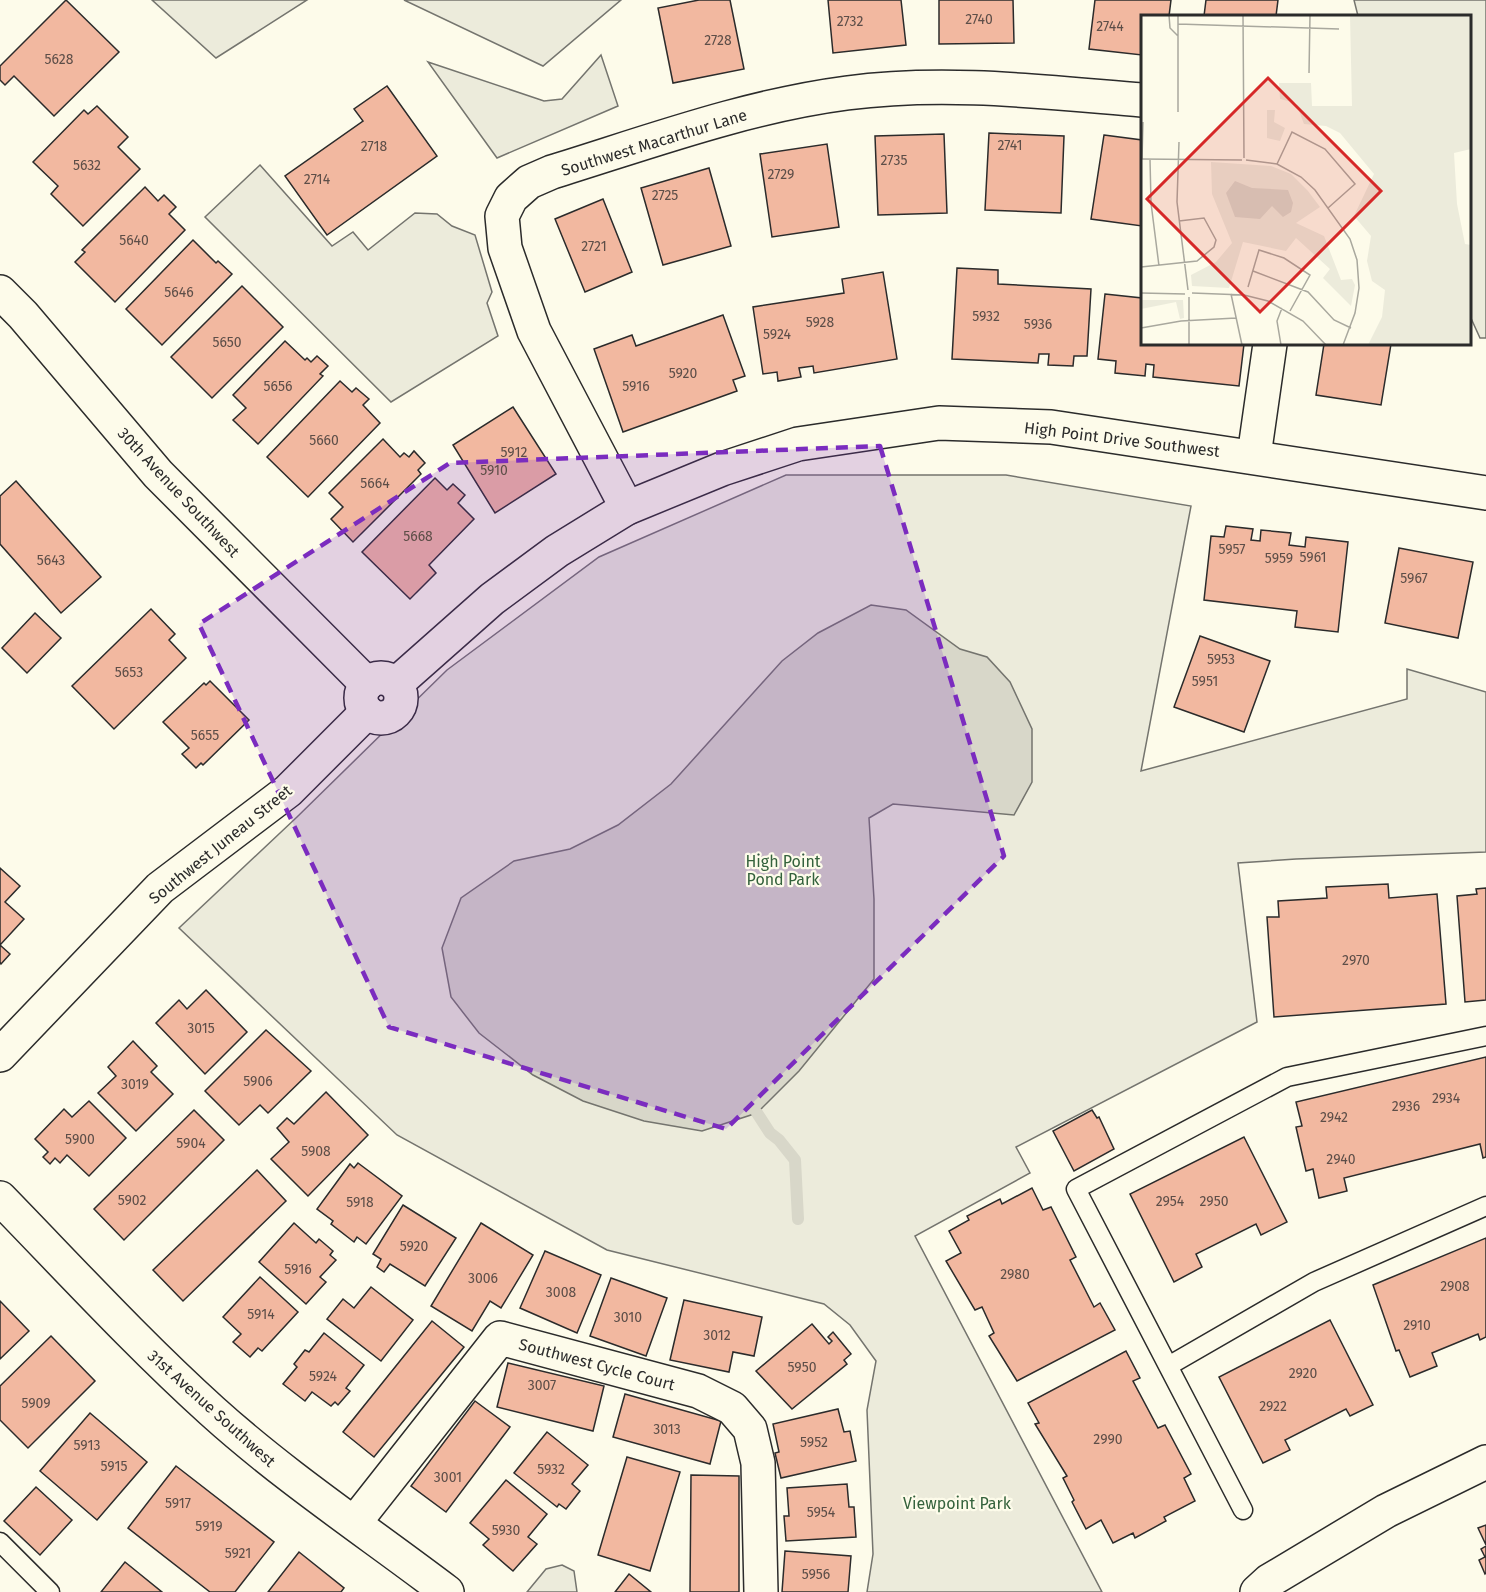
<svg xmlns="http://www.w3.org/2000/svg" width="1486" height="1592" font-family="'Fira Sans',sans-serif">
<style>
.green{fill:#ecebdb;stroke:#74746e;stroke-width:1.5}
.water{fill:#d8d7c9;stroke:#74746e;stroke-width:1.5}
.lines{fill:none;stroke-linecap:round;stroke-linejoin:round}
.stream{stroke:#d8d7c9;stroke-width:12}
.building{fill:#f2b8a0;stroke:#2b2b2b;stroke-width:1.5}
.service-casing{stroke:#2b2b2b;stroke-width:21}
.minor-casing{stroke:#2b2b2b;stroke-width:36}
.service{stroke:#fdfbea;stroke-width:18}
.minor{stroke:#fdfbea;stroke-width:33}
.marked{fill:#7b2cbf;fill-opacity:0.2;stroke:#7b2cbf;stroke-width:4.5;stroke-dasharray:12 8;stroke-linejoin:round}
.labels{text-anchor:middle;stroke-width:4.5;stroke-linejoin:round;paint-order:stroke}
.number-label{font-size:14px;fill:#5d4e48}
.street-label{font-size:16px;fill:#2b2b2b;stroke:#fdfbea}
.park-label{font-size:16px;fill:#34623c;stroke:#fdfbea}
.inset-road{fill:none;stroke:#a9a89e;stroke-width:1.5}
.view{fill:#d62828;fill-opacity:0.15;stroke:#d62828;stroke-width:3}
.inset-edge{fill:none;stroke:#2b2b2b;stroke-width:3}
</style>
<rect width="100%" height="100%" fill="#fdfbea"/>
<!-- green -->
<g class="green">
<polygon points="152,0 307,0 216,58"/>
<polygon points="404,0 621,0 543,66"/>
<polygon points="1354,0 1486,0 1486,338 1480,338 1470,316 1470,16 1358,16"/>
<polygon points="601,55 618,106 497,158 428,62 544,101 562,99"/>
<polygon points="260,165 332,246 353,232 368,250 415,213 437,214 452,226 475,235 492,292 487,303 498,336 391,402 205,217"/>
<polygon points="786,475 1006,475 1191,506 1141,771 1407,699 1407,669 1486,692 1486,852 1296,859 1238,863 1257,1022 1016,1147 1030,1173 915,1236 1102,1592 867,1592 873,1554 867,1410 876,1361 850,1325 824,1304 607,1250 397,1135 179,928 297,817 447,670 599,557"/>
<polygon points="562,1565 574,1571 577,1592 527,1592 546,1569"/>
</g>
<!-- water -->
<polygon class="water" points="871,605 906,610 960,649 987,657 1010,682 1032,729 1032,782 1014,815 893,804 869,818 874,899 874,979 799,1071 757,1113 702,1131 644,1121 583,1101 533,1075 479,1033 451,997 442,948 461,898 514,861 570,849 618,825 671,784 782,661 818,633"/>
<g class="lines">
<!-- stream -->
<polyline class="stream" points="757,1113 770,1133 779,1140 795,1160 798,1219"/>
</g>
<!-- building -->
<g class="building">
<polygon points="66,0 119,52 54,116 14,76 5,85 0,80 0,66"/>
<polygon points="699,0 730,0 744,69 673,83 658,8"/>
<polygon points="828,0 901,0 906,45 833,53"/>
<polygon points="939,0 1013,0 1014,43 939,44"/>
<polygon points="1095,0 1171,0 1169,16 1142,16 1142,55 1089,49"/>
<polygon points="1206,0 1278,0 1276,16 1204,16"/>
<polygon points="387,86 437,156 327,235 285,176 363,121 354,109"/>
<polygon points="97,106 128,137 118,147 140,169 83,226 51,194 58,186 33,162 84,110 88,114"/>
<polygon points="989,133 1064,136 1061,213 985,210"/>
<polygon points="944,134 947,213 878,215 875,136"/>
<polygon points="1104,135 1142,140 1142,226 1091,219"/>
<polygon points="827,144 839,227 772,237 760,154"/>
<polygon points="709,168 731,246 663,265 641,188"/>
<polygon points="145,187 158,201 164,195 176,207 169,214 185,230 115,302 75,262 85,252 82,250"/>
<polygon points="603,199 632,272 585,292 555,219"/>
<polygon points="193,240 216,263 218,261 232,274 162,345 126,309"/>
<polygon points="957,268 998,270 998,284 1091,289 1087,356 1074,356 1073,366 1048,365 1049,354 1039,354 1038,363 952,359"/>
<polygon points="883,272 897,359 814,373 813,366 799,368 801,377 778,381 777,372 763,374 753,307 844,293 842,279"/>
<polygon points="242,286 283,327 212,398 171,357"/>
<polygon points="1105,294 1142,298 1142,344 1244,344 1239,386 1153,377 1154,365 1146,364 1145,376 1115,373 1116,361 1098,359"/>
<polygon points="723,315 745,376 733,380 737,391 623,432 594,349 632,335 636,346"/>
<polygon points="285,341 305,360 307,358 311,362 317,356 328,366 320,374 323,376 258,444 233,420 246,408 233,395"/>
<polygon points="1324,344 1391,344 1381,405 1316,395"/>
<polygon points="340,381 352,392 356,388 369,399 363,405 380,423 308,497 267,457"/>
<polygon points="513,407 556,474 495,513 453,445"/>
<polygon points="383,439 400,457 404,453 409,457 414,451 425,463 418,470 421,474 353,542 331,519 343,507 329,493"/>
<polygon points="435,478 447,490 453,484 465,495 458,503 474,519 429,565 436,573 410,599 362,552"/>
<polygon points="16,481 101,577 61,613 0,544 0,496"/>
<polygon points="1226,526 1253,529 1251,540 1260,541 1261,530 1291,533 1289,545 1305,547 1306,537 1348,542 1338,632 1295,627 1297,611 1204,600 1211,536 1224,537"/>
<polygon points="1399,548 1473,562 1458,638 1385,623"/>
<polygon points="151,609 175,634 169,640 186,658 114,729 72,686"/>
<polygon points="35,613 61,638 27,673 2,648"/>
<polygon points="1200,636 1270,661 1244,732 1174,707"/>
<polygon points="210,681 249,720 203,765 201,763 196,768 182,754 189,748 163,722 204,683 206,685"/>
<polygon points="0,868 20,886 5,902 24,919 0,945 10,954 1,964 0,962"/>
<polygon points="1388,884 1389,898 1437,894 1446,1004 1274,1017 1267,917 1279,917 1278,901 1327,898 1326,887"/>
<polygon points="1486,888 1486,1000 1465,1002 1457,896 1477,894 1476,889"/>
<polygon points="206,990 247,1032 205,1074 156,1023 179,1000 187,1009"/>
<polygon points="266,1030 311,1071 268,1113 260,1105 239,1125 205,1091"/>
<polygon points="133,1041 157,1066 151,1072 173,1094 136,1131 98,1093 116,1076 108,1067"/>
<polygon points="1486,1057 1486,1157 1483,1158 1480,1144 1344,1178 1347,1191 1319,1198 1313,1169 1306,1171 1296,1127 1302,1126 1296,1102"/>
<polygon points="326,1092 368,1135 308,1196 271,1159 289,1142 277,1128 287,1118 294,1124"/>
<polygon points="89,1101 126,1138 89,1176 67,1155 60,1163 55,1158 50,1164 43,1157 48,1152 35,1139 64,1109 72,1117"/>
<polygon points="194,1110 224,1140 124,1240 94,1209"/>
<polygon points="1092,1110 1097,1118 1099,1117 1114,1149 1074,1171 1053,1131"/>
<polygon points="1244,1137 1287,1222 1261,1235 1256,1224 1196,1254 1202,1267 1174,1282 1130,1194"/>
<polygon points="358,1163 402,1196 366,1244 357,1237 354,1242 331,1224 333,1221 317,1209 350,1164 354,1168"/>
<polygon points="257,1170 286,1201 183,1301 153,1270"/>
<polygon points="1032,1188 1043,1210 1051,1207 1076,1257 1070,1260 1094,1307 1100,1303 1115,1330 1017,1381 989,1336 994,1333 982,1307 975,1310 946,1261 961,1253 949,1231 969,1220 967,1216 1000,1199 1002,1204"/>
<polygon points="403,1205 456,1238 425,1286 390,1264 384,1272 377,1267 381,1259 373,1254"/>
<polygon points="294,1223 316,1243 319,1239 333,1251 330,1255 336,1260 320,1277 326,1282 306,1304 259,1262"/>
<polygon points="481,1223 533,1255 501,1308 490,1301 472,1331 431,1306"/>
<polygon points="1486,1238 1486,1337 1480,1340 1478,1334 1432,1353 1437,1366 1410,1377 1399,1350 1396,1351 1373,1285"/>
<polygon points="545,1251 601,1275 577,1333 520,1308"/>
<polygon points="260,1277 298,1312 262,1351 258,1348 250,1357 233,1342 241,1334 223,1317"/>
<polygon points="611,1278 667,1298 646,1356 590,1336"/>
<polygon points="371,1287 413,1320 381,1361 327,1319 343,1299 354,1308"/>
<polygon points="684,1300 762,1317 754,1356 733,1352 729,1372 670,1360"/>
<polygon points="0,1301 29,1331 0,1359"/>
<polygon points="1330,1320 1373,1405 1350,1416 1346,1409 1285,1440 1290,1450 1263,1463 1219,1377"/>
<polygon points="432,1321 464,1347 374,1457 343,1432"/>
<polygon points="812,1324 829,1344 832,1341 828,1337 833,1332 851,1354 844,1360 847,1364 792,1409 756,1371"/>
<polygon points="324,1333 364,1365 346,1388 350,1391 338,1405 335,1402 331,1406 312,1392 305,1401 283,1384 297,1367 294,1364 305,1350 309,1352"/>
<polygon points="51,1336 95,1381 28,1448 0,1420 0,1386"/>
<polygon points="1126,1351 1140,1378 1133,1381 1158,1428 1165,1425 1191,1474 1184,1478 1195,1501 1164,1517 1166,1521 1135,1538 1133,1533 1113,1543 1101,1520 1086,1529 1072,1502 1074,1500 1063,1478 1067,1476 1035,1424 1039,1423 1028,1403"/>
<polygon points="508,1363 604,1386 593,1431 497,1407"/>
<polygon points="625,1394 721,1421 710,1464 613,1437"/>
<polygon points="475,1401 510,1427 446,1512 411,1486"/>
<polygon points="838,1409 844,1432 850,1431 856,1461 781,1478 775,1453 779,1452 773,1424"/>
<polygon points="90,1413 147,1462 97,1520 40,1471"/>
<polygon points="547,1432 588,1465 572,1484 580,1491 566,1509 559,1504 557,1507 514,1473"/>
<polygon points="627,1457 680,1472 650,1571 598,1555"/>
<polygon points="176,1466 274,1542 235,1592 210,1592 128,1528"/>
<polygon points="691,1475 739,1476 739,1592 690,1592"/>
<polygon points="506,1480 547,1514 528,1537 537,1544 513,1571 483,1545 489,1539 470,1523"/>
<polygon points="847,1484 849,1507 854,1507 856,1537 786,1541 784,1516 789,1516 787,1488"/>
<polygon points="36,1487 72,1520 40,1555 4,1521"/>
<polygon points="1486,1525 1486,1545 1478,1528"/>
<polygon points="1486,1546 1486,1573 1485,1574 1479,1560 1485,1557 1481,1549"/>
<polygon points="785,1551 851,1556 848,1592 782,1592"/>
<polygon points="299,1552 344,1588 341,1592 268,1592"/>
<polygon points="125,1562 162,1592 101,1592"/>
<polygon points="629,1574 651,1592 615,1592"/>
</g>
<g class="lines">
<defs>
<g id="service">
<polyline points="1170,1365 1314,1282 1486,1206"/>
<polyline points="1243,1510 1076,1189 1287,1077 1486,1036"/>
<polyline points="0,1542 50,1592"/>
</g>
<g id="minor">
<polyline points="0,292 23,315 158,474 367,684"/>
<polyline points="1254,456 1270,344"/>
<path d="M627,508L534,331L505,248L502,216L511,198L529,182L552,172C649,142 747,106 847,93C945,80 1044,92 1142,100"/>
<circle cx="381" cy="698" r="20"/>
<polyline points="396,684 492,599 557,551 627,508 722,469 798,444 939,423 1051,427 1486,493"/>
<polyline points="0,1055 160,888 288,791 367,712"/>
<path d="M0,1198C70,1270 138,1344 212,1411C285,1477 368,1532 447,1592"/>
<polyline points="355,1522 500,1338 698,1391 732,1408 750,1429 758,1463 761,1592"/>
<polyline points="1257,1592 1269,1581 1386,1511 1486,1462"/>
</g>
</defs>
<!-- service casing -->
<use href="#service" class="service-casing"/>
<!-- minor casing -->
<use href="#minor" class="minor-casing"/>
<!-- service -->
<use href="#service" class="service"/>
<!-- minor -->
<use href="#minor" class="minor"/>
</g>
<!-- marked area -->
<path class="marked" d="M880,446L1004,856L726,1129L389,1027L199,624L450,463Z"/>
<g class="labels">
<!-- number labels -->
<g class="number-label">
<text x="979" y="24">2740</text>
<text x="850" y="26">2732</text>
<text x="1110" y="31">2744</text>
<text x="718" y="45">2728</text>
<text x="59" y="64">5628</text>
<text x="1010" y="150">2741</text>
<text x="374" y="151">2718</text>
<text x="894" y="165">2735</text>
<text x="87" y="170">5632</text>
<text x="781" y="179">2729</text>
<text x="317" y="184">2714</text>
<text x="665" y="200">2725</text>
<text x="134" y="245">5640</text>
<text x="594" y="251">2721</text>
<text x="179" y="297">5646</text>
<text x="986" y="321">5932</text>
<text x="820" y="327">5928</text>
<text x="1038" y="329">5936</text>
<text x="777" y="339">5924</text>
<text x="227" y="347">5650</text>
<text x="683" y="378">5920</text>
<text x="278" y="391">5656</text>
<text x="636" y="391">5916</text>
<text x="324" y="445">5660</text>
<text x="514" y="457">5912</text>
<text x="494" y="475">5910</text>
<text x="375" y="488">5664</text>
<text x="418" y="541">5668</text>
<text x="1232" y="554">5957</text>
<text x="1313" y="562">5961</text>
<text x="1279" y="563">5959</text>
<text x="51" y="565">5643</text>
<text x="1414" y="583">5967</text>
<text x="1221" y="664">5953</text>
<text x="129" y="677">5653</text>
<text x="1205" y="686">5951</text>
<text x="205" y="740">5655</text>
<text x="1356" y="965">2970</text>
<text x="201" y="1033">3015</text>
<text x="258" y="1086">5906</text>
<text x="135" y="1089">3019</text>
<text x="1446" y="1103">2934</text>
<text x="1406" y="1111">2936</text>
<text x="1334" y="1122">2942</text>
<text x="80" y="1144">5900</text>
<text x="191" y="1148">5904</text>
<text x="316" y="1156">5908</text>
<text x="1341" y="1164">2940</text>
<text x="132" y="1205">5902</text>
<text x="1170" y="1206">2954</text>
<text x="1214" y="1206">2950</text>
<text x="360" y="1207">5918</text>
<text x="414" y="1251">5920</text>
<text x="298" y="1274">5916</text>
<text x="1015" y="1279">2980</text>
<text x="483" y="1283">3006</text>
<text x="1455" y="1291">2908</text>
<text x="561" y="1297">3008</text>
<text x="261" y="1319">5914</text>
<text x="628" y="1322">3010</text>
<text x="1417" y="1330">2910</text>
<text x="717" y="1340">3012</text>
<text x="802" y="1372">5950</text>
<text x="1303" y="1378">2920</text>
<text x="323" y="1381">5924</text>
<text x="542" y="1390">3007</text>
<text x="36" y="1408">5909</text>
<text x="1273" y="1411">2922</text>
<text x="667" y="1434">3013</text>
<text x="1108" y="1444">2990</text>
<text x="814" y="1447">5952</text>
<text x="87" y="1450">5913</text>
<text x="114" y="1471">5915</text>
<text x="551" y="1474">5932</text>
<text x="448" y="1482">3001</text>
<text x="178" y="1508">5917</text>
<text x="821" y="1517">5954</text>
<text x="209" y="1531">5919</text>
<text x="506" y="1535">5930</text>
<text x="238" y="1558">5921</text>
<text x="816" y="1579">5956</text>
</g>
<!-- street labels -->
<g class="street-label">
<text transform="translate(654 142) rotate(-17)" y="6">Southwest Macarthur Lane</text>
<text transform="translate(1122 439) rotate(7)" y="6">High Point Drive Southwest</text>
<text transform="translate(179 492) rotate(47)" y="6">30th Avenue Southwest</text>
<text transform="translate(220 844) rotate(-39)" y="6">Southwest Juneau Street</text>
<text transform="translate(597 1364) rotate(15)" y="6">Southwest Cycle Court</text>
<text transform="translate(212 1408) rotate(42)" y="6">31st Avenue Southwest</text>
</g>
<!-- park labels -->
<g class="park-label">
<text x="783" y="867">High Point<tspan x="783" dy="18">Pond Park</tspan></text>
<text x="957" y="1509">Viewpoint Park</text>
</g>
</g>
<!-- overview -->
<g transform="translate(1141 15)">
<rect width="330" height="330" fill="#fdfbea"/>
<path d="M209,0H330V134L313,138L316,189L324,229L330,230V330H227L241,302L244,275L231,266L226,246L230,221L213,201L233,159L199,118L185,111L163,109L155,88L139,84L138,68H170L171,91H211ZM126,95H134L133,107L144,113L139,126L126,123ZM70,147L130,151L150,159L167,176L179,192L155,208L183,221L200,265L211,264L214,270L210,291L182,263L189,254L155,223L145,236L102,227L88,273L51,271L50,260L75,247L91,228L71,179ZM0,285H42L43,303L39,304L35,287L0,294Z" fill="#ecebdb"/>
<path d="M94,166L111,173L147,175L152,188L150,197L142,202L131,191L119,204L94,202L85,178Z" fill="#d8d7c9"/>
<path class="inset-road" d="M28,0L29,13L37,21M102,0L103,143M37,9L198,14M0,54V77M168,58L169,0M37,97V0M38,127L36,187L47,275M0,144L101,145M1,144L2,107M9,144L10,188L18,251M105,145L136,149L160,162L174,175L209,224L216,245L218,273L214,298L202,330M136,149L151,117L184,134L214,169L187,193M0,252L56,246L73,232L75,225L63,203L38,206M112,256L167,277L193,305L210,313M107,272L118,235L143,243L169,260L149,296M0,278L44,279M51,278L103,280L127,286L162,306L185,330M90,279L101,330M0,313L40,306L95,303M48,330V282M140,330L136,306L141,293"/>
<path class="view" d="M127,63L240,176L119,297L6,184Z"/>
<rect width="330" height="330" class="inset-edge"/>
</g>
</svg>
